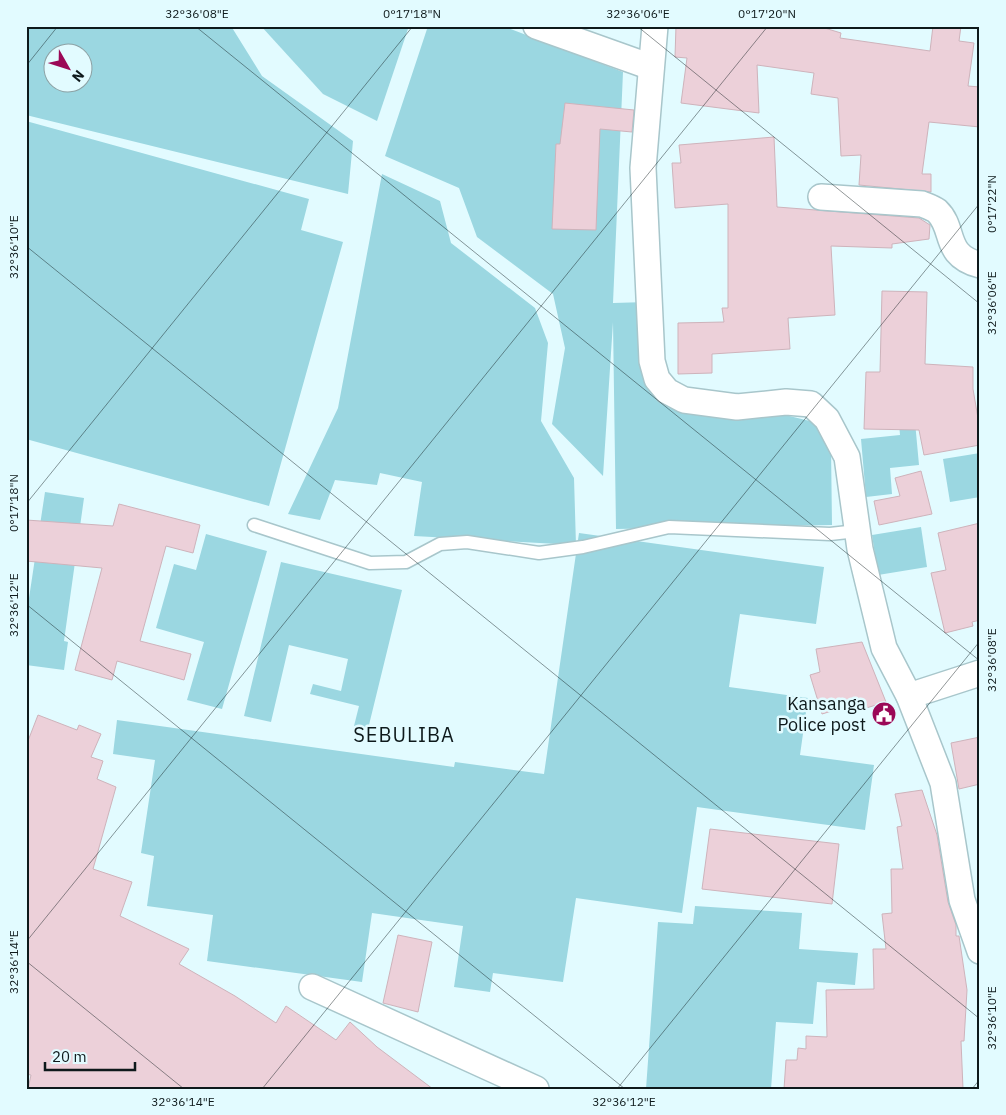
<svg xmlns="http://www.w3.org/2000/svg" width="1006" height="1115" font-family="'IBM Plex Sans',sans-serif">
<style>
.green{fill:#9bd7e1;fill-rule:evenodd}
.building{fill:#ecd0d9;stroke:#ceb3bb}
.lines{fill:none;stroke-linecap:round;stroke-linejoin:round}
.lane-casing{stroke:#a8c6cb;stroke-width:15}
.street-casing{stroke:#a8c6cb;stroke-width:28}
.lane{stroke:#fff;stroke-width:12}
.street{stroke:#fff;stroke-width:25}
.ticks{fill:none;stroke:#0e191b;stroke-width:1;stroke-opacity:0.45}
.labels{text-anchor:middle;stroke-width:5;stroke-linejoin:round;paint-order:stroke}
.poi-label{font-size:18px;fill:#0e191b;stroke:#e2fbff;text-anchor:end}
.quarter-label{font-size:20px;letter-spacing:1px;fill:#0e191b;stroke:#e2fbff}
.neatline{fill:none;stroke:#0e191b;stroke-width:2}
.ticks-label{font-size:12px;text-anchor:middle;fill:#0e191b}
</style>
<rect width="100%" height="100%" fill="#e2fbff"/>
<!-- green -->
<g class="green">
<path d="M26,26H231L262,76L353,141L348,194L26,115ZM52,52H82V82H52Z"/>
<polygon points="261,26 409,26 377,121 323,94"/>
<polygon points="428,26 503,26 623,72 613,303 647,302 649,382 669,408 773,412 822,424 831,447 832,525 616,529 613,322 603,476 552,424 565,348 553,294 477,237 459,188 385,156"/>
<polygon points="26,121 309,199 301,230 343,242 269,506 26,439"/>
<polygon points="382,174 440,201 451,243 535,308 548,343 541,421 574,478 576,545 414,536 422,482 380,473 377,485 335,480 320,520 288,514 338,408"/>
<polygon points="914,411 919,465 890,468 892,494 866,497 861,439 900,435 898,412"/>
<polygon points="980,453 980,497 950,502 943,459"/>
<polygon points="45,492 84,498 64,641 68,642 64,670 26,665 26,618"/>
<polygon points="921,527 927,567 878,575 872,535"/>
<polygon points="579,533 824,567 816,624 740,614 729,687 808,698 800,755 874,765 865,830 697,807 682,913 576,898 563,982 493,973 490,992 454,987 463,926 372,913 362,982 207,961 213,915 147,906 154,856 141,853 155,760 113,754 117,720 454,767 455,762 544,774"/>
<polygon points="206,534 267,551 222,709 187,700 204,642 156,628 174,564 196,570"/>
<polygon points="281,562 402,590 368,729 354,726 359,706 310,694 313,684 341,691 348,659 289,645 271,722 244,716"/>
<polygon points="695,906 802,913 799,949 858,953 855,985 817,982 813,1024 776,1022 771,1089 646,1089 658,922 693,924"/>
</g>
<!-- building -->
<g class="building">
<polygon points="676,26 818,26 841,33 840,38 930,51 933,26 961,26 959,41 974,43 968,86 980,87 980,127 929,122 922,174 931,174 931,192 859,185 861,155 841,156 838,98 811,94 814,73 757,65 759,113 681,103 687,58 675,57"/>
<polygon points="565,103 634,110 632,132 600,129 596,230 552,229 556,144 560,144"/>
<polygon points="774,137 777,207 919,218 930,225 929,239 892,244 892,248 831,246 835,315 788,318 790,349 712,354 712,373 678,374 678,323 724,322 722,308 728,308 728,204 675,208 672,163 681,163 679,145"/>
<polygon points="882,291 927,292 925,364 973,367 973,389 980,430 980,445 924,455 919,430 864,429 866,372 880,372"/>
<polygon points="921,471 932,514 879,525 874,501 900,496 895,478"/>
<polygon points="119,504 200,525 193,553 166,546 140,641 191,654 184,680 117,661 112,680 75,670 102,568 26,561 26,520 113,526"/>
<polygon points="980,523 980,620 972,622 973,626 945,633 931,573 946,570 938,533"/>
<polygon points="862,642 886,702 863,709 861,702 822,714 810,675 820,672 816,649"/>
<polygon points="38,715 77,730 79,725 101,734 91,757 103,761 97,779 116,787 93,869 132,882 120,916 189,949 179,964 235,996 276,1023 286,1006 336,1040 350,1022 377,1047 433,1089 28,1089 31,1075 26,1074 26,746"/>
<polygon points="980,737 980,784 959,789 951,743"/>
<polygon points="922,790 937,835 948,902 956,925 956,936 959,936 967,990 964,1041 961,1041 963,1089 784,1089 786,1060 797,1060 798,1048 806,1049 806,1036 827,1037 826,990 874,989 873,949 886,949 882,914 892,913 891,869 903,869 897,827 902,826 895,794"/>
<polygon points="710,829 839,844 832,904 702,889"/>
<polygon points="398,935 432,942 418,1012 383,1003"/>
</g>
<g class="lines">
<defs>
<polyline id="lane" points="254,525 370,563 406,562 440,544 467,542 539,553 583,547 669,527 830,534 857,531"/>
<g id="street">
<polyline points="536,26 651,67"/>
<polyline points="655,26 643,168 652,361 657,379 667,391 684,400 737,407 786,402 811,404 827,419 847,457 860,549 884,648 909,696 943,783 962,900 980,951"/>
<path d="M821,197L922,204C927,206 933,208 937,211C956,229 942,255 980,265"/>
<polyline points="909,696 980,673"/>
<polyline points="312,987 536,1089"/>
</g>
</defs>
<!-- lane casing -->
<use href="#lane" class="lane-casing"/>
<!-- street casing -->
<use href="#street" class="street-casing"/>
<!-- lane -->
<use href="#lane" class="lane"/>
<!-- street -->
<use href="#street" class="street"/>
</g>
<!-- ticks -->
<path class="ticks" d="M195,26L980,661M637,26L980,304M26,66L58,26M26,246L980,1019M26,504L413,26M26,604L625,1089M26,942L768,26M26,961L184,1089M262,1089L980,203M617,1089L980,641M972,1089L980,1079"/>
<!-- icons -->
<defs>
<symbol id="civic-disc" viewBox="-11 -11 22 22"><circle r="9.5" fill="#9b0857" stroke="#e2fbff"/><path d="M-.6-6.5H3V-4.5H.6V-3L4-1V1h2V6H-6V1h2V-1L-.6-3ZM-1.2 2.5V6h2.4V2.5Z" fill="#fff"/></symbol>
</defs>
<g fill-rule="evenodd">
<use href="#civic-disc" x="870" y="700" width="28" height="28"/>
</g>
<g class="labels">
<!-- poi labels -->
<g class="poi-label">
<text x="866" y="710">Kansanga<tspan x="866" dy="21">Police post</tspan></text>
</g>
<!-- quarter labels -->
<g class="quarter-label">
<text x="404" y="742">SEBULIBA</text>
</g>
</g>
<!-- border -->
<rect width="1006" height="1115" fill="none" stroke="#e2fbff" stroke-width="55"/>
<!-- north arrow -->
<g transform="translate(68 68) rotate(129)"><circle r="24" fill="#e2fbff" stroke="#8da1a4"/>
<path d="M0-4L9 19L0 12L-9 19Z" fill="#9b0857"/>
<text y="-8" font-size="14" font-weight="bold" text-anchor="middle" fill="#0e191b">N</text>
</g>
<!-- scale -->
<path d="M45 1062v8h90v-8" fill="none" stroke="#0e191b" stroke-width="2.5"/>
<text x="52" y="1062" font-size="15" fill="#0e191b" stroke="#e2fbff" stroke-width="4" paint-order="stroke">20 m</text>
<rect x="28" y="28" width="950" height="1060" class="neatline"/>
<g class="ticks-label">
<text x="197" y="18">32°36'08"E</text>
<text x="412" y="18">0°17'18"N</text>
<text x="638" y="18">32°36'06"E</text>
<text x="767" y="18">0°17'20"N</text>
<text transform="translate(992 204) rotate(-90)" y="4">0°17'22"N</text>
<text transform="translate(14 247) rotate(-90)" y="4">32°36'10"E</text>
<text transform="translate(992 303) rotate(-90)" y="4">32°36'06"E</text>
<text transform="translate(14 503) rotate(-90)" y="4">0°17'18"N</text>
<text transform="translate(14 605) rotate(-90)" y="4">32°36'12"E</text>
<text transform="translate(992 660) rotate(-90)" y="4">32°36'08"E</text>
<text transform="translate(14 962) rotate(-90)" y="4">32°36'14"E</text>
<text transform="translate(992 1018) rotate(-90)" y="4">32°36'10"E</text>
<text x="183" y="1106">32°36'14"E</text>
<text x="624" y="1106">32°36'12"E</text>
</g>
</svg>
